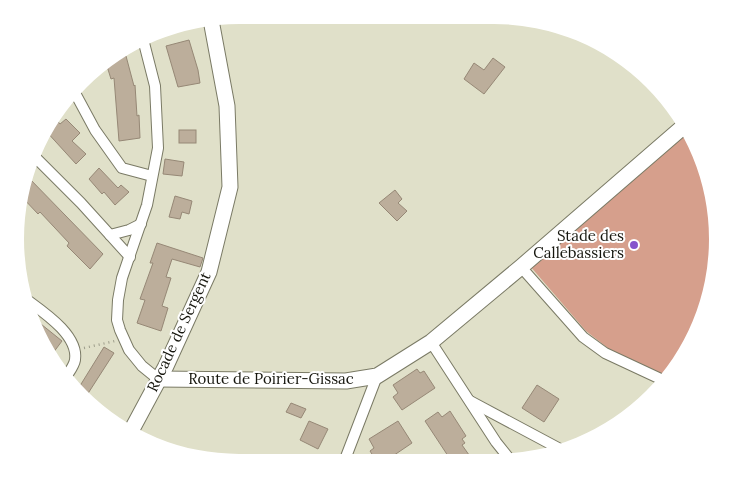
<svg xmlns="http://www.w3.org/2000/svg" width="733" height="478" font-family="Lora,serif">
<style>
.green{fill:#d69f8c}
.building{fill:#bcae9b;stroke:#968876}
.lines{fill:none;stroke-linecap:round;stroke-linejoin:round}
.street-casing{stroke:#7a7a65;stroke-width:12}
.secondary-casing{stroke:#7a7a65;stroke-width:17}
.path{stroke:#9d9d8b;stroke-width:2.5;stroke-dasharray:1 4;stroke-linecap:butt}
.street{stroke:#fff;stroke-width:10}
.secondary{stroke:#fff;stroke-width:15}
.poi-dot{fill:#8654cc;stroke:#fff;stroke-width:2}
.labels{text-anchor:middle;stroke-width:4;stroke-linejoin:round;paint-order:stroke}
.poi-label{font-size:15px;fill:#16160e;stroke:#fff;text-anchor:end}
.street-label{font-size:15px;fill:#16160e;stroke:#fff}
</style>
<rect width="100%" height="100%" fill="#e0e0c9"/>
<!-- green -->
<polygon class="green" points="687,129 695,140 718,225 706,311 668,377 609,349 586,331 530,266"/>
<!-- building -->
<g class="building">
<polygon points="189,40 198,70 200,83 178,87 166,46"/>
<polygon points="126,56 134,86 135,85 137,116 139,115 140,138 119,141 114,78 111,79 106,63"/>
<polygon points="493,58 505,67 484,94 464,79 474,63 484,70"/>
<polygon points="53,116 60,124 66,119 80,133 72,141 86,154 76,164 45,130"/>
<rect x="179" y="130" width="17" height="13"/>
<polygon points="165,159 184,162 182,176 163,174"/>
<polygon points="99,168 118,188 121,185 129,192 115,205 104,192 102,194 89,179"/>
<polygon points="27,176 103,254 90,269 67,246 69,243 40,212 38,214 22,197"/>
<polygon points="395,190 402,199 398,203 407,211 397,221 379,203"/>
<polygon points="175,196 192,201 189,214 182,212 180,219 169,217"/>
<polygon points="157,243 203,258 200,267 172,259 166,277 171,278 162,306 168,308 161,331 137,323 145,300 140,299 153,263 150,263"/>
<polygon points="31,316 62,341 50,357 45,351"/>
<polygon points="104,347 114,353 87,395 78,389"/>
<polygon points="417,369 420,373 424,371 435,388 402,410 393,397 398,393 393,385"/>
<polygon points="537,385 559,399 544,422 522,408"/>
<polygon points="291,403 306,409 301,418 286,412"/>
<polygon points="450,411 466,436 462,439 465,443 462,445 474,462 452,462 425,421 438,412 442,417"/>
<polygon points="309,421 328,429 318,449 300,440"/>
<polygon points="398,421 412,443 384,462 377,462 370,451 374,448 369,439"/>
</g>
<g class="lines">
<defs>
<g id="street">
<polyline points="143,39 155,86 158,148 147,205 122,278 118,300 117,320 120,330 129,350 142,366 158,379"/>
<polyline points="74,91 95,130 122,168 152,176"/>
<polyline points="32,154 81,203 130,257"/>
<polyline points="110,235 129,230 141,224"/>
<polyline points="521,267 583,337 605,353 665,381"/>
<path d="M23,297C40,310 79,334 75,360C74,366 69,372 66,377"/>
<polyline points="431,342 496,442 512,462"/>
<polyline points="470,401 560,449"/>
<polyline points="344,462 377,376"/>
</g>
<g id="secondary">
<polyline points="158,379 346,381 377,376 431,342 521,267 684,126"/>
<polyline points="130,433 166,366 209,272 230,187 227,106 211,20"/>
</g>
</defs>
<!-- street casing -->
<use href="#street" class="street-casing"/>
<!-- secondary casing -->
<use href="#secondary" class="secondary-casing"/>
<!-- path -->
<polyline class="path" points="84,348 115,341"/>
<!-- street -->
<use href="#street" class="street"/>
<!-- secondary -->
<use href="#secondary" class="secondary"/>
</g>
<!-- markers -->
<circle class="poi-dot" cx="634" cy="245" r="5"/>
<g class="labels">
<!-- poi labels -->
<g class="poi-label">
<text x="624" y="241">Stade des<tspan x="624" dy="17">Callebassiers</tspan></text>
</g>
<!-- street labels -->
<g class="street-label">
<text transform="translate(179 332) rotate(-65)" y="5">Rocade de Sergent</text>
<text x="271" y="384">Route de Poirier-Gissac</text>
</g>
</g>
<!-- crop -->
<path d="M0 0H733V478H0ZM239 24H494A215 215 0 0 1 709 239V239A215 215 0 0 1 494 454H239A215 215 0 0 1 24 239V239A215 215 0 0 1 239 24Z" fill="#fff" fill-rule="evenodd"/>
</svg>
